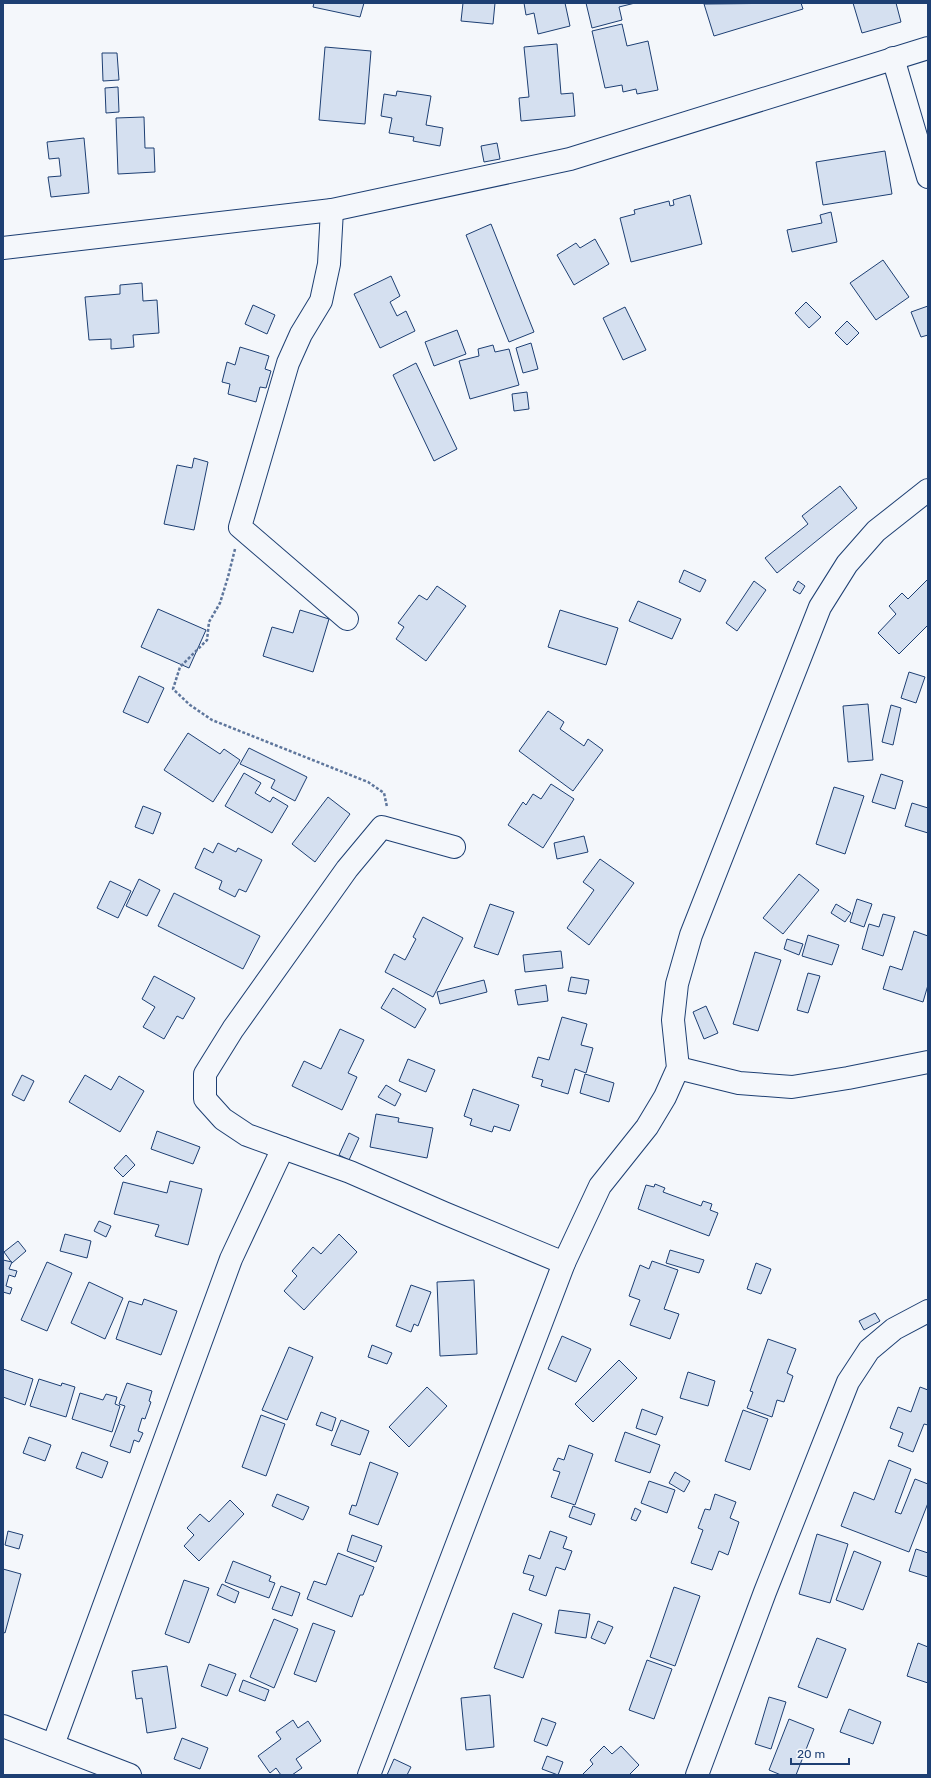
<svg xmlns="http://www.w3.org/2000/svg" width="931" height="1778" font-family="Rubik,sans-serif">
<style>
.building{fill:#d5e0f0;stroke:#1d3f73}
.lines{fill:none;stroke-linecap:round;stroke-linejoin:round}
.minor-casing{stroke:#1d3f73;stroke-width:24}
.path{stroke:#5e769c;stroke-width:2.5;stroke-dasharray:3 2;stroke-linecap:butt}
.minor{stroke:#f4f7fb;stroke-width:22}
</style>
<rect width="100%" height="100%" fill="#f4f7fb"/>
<!-- building -->
<g class="building">
<polygon points="314,3 364,3 360,17 313,7"/>
<polygon points="463,3 495,3 493,24 461,21"/>
<polygon points="524,3 565,3 570,26 538,34 534,13 526,15"/>
<polygon points="586,3 635,3 619,7 622,20 592,28"/>
<polygon points="801,3 803,9 714,36 704,4"/>
<polygon points="853,3 896,3 901,22 862,33"/>
<polygon points="622,24 627,46 648,41 658,90 637,94 636,89 623,92 622,85 605,88 592,31"/>
<polygon points="557,44 561,94 573,93 575,116 521,121 519,98 529,97 524,47"/>
<polygon points="325,47 371,51 365,124 319,120"/>
<polygon points="102,53 117,53 119,80 103,81"/>
<polygon points="118,87 119,112 106,113 105,88"/>
<polygon points="397,91 431,96 426,125 443,128 440,146 413,141 414,137 389,133 392,118 381,116 384,94 396,96"/>
<polygon points="144,117 145,148 154,148 155,172 118,174 116,118"/>
<polygon points="84,138 89,193 51,197 48,177 61,176 59,158 49,159 47,142"/>
<polygon points="497,143 500,159 484,162 481,146"/>
<polygon points="885,151 892,194 823,205 816,162"/>
<polygon points="690,195 702,244 631,262 620,218 635,214 634,210 669,201 670,206 674,205 673,200"/>
<polygon points="831,212 837,242 792,252 787,230 822,223 820,215"/>
<polygon points="491,224 534,332 509,342 466,235"/>
<polygon points="595,239 609,264 574,285 557,255 576,243 580,248"/>
<polygon points="883,260 909,297 876,320 850,283"/>
<polygon points="391,276 400,296 390,302 397,316 406,311 415,331 380,348 354,294"/>
<polygon points="142,283 143,301 157,300 159,333 133,335 134,347 111,349 111,339 89,340 85,297 120,294 120,285"/>
<polygon points="806,302 821,317 809,328 795,313"/>
<polygon points="253,305 275,315 267,334 245,324"/>
<polygon points="928,306 928,335 921,337 911,312"/>
<polygon points="625,307 646,350 623,360 603,318"/>
<polygon points="847,321 859,333 847,345 835,333"/>
<polygon points="457,330 466,354 434,366 425,342"/>
<polygon points="531,343 538,369 523,373 516,348"/>
<polygon points="493,345 495,352 509,349 519,385 470,399 459,361 479,356 478,349"/>
<polygon points="240,347 269,356 265,369 271,371 266,388 260,387 256,402 228,394 230,384 222,382 227,362 235,365"/>
<polygon points="416,363 457,449 434,461 393,375"/>
<polygon points="527,392 529,409 514,411 512,394"/>
<polygon points="194,458 208,462 194,530 164,524 177,465 192,468"/>
<polygon points="840,486 857,508 777,573 765,558 808,524 802,516"/>
<polygon points="684,570 706,580 700,592 679,582"/>
<polygon points="927,580 928,581 928,625 899,654 878,633 896,614 889,606 902,593 908,599"/>
<polygon points="754,581 766,590 737,631 726,623"/>
<polygon points="798,581 805,586 800,594 793,590"/>
<polygon points="437,586 466,606 426,661 396,639 404,627 398,623 419,595 427,600"/>
<polygon points="638,601 681,619 672,639 629,621"/>
<polygon points="158,609 206,630 189,668 141,647"/>
<polygon points="300,610 329,619 313,672 263,656 272,627 293,633"/>
<polygon points="560,610 618,628 606,665 548,647"/>
<polygon points="909,672 925,677 916,703 901,698"/>
<polygon points="139,676 164,688 148,723 123,712"/>
<polygon points="868,704 873,760 848,762 843,706"/>
<polygon points="891,705 901,708 893,745 882,742"/>
<polygon points="548,711 564,722 560,729 584,746 588,739 603,750 573,791 519,751"/>
<polygon points="188,733 220,754 224,749 240,760 213,802 164,770"/>
<polygon points="249,748 307,777 295,801 271,788 275,780 240,764"/>
<polygon points="244,773 261,783 255,793 270,802 273,797 288,806 272,833 225,806"/>
<polygon points="881,774 903,781 895,809 872,802"/>
<polygon points="551,784 574,799 543,848 508,825 523,802 526,805 533,794 541,799"/>
<polygon points="834,787 864,796 845,854 816,844"/>
<polygon points="328,797 350,814 315,862 292,844"/>
<polygon points="912,803 928,808 928,833 905,826"/>
<polygon points="143,806 161,813 153,834 135,827"/>
<polygon points="584,836 588,852 557,859 554,843"/>
<polygon points="218,843 236,852 238,848 262,860 246,892 239,889 235,897 219,889 222,881 195,868 204,848 213,853"/>
<polygon points="600,859 634,883 589,945 567,928 594,890 583,882"/>
<polygon points="799,874 819,890 783,934 763,918"/>
<polygon points="139,879 160,890 147,916 126,906"/>
<polygon points="110,881 131,891 118,918 97,908"/>
<polygon points="174,893 260,936 243,969 158,926"/>
<polygon points="857,899 872,904 864,927 850,922"/>
<polygon points="490,904 514,912 498,955 474,947"/>
<polygon points="836,904 851,913 845,922 831,913"/>
<polygon points="883,914 895,917 883,956 862,949 869,924 879,927"/>
<polygon points="423,917 463,938 433,997 385,972 394,954 405,960 416,939 413,937"/>
<polygon points="914,931 928,936 928,985 923,1002 883,989 890,966 902,970"/>
<polygon points="808,935 839,945 832,965 802,956"/>
<polygon points="787,939 803,944 799,955 784,949"/>
<polygon points="561,951 563,968 525,972 523,955"/>
<polygon points="755,952 781,960 758,1031 733,1024"/>
<polygon points="808,973 820,976 808,1013 797,1010"/>
<polygon points="154,976 195,998 183,1019 177,1016 164,1039 143,1027 155,1007 142,999"/>
<polygon points="571,977 589,980 586,994 568,991"/>
<polygon points="484,980 487,992 440,1004 437,992"/>
<polygon points="546,985 548,1001 518,1005 515,990"/>
<polygon points="393,988 426,1009 415,1028 381,1008"/>
<polygon points="706,1006 718,1033 704,1039 693,1012"/>
<polygon points="562,1017 587,1024 581,1045 593,1048 586,1073 575,1069 568,1094 541,1086 543,1080 532,1077 538,1057 549,1060"/>
<polygon points="340,1029 364,1040 348,1073 357,1077 342,1110 292,1086 304,1061 321,1069"/>
<polygon points="408,1059 435,1070 426,1092 399,1081"/>
<polygon points="585,1074 614,1083 609,1102 580,1093"/>
<polygon points="22,1075 34,1081 24,1101 12,1095"/>
<polygon points="85,1075 111,1090 119,1076 144,1091 120,1132 69,1102"/>
<polygon points="386,1085 401,1094 395,1106 378,1097"/>
<polygon points="473,1089 519,1105 510,1131 494,1126 492,1132 470,1125 472,1119 464,1116"/>
<polygon points="376,1114 399,1118 398,1122 433,1128 427,1158 370,1147"/>
<polygon points="157,1131 200,1147 193,1164 151,1149"/>
<polygon points="349,1133 359,1138 349,1160 339,1155"/>
<polygon points="126,1155 135,1165 123,1177 114,1168"/>
<polygon points="170,1181 202,1189 188,1245 155,1236 159,1225 114,1214 123,1182 167,1193"/>
<polygon points="655,1184 665,1188 663,1192 701,1206 703,1201 712,1204 710,1210 718,1213 709,1236 638,1209 646,1185 654,1187"/>
<polygon points="99,1221 111,1226 106,1237 94,1231"/>
<polygon points="65,1234 91,1241 87,1258 60,1251"/>
<polygon points="339,1234 357,1252 304,1310 284,1291 297,1276 292,1271 313,1247 321,1254"/>
<polygon points="18,1241 26,1251 12,1263 4,1252"/>
<polygon points="670,1250 704,1260 699,1273 666,1263"/>
<polygon points="3,1260 12,1262 9,1269 17,1271 15,1277 9,1275 6,1286 12,1288 10,1294 3,1292"/>
<polygon points="652,1261 678,1270 664,1309 679,1314 670,1339 630,1325 640,1300 629,1296 640,1265 649,1269"/>
<polygon points="47,1262 72,1273 47,1331 21,1320"/>
<polygon points="756,1263 771,1269 761,1294 747,1289"/>
<polygon points="474,1280 477,1354 440,1356 437,1282"/>
<polygon points="89,1282 123,1298 105,1339 71,1323"/>
<polygon points="411,1285 431,1292 418,1326 414,1324 411,1332 396,1326"/>
<polygon points="144,1299 177,1311 161,1355 116,1339 129,1301 142,1305"/>
<polygon points="875,1313 880,1321 864,1330 859,1321"/>
<polygon points="562,1336 591,1349 576,1382 548,1369"/>
<polygon points="768,1339 796,1349 787,1373 793,1376 784,1402 777,1400 772,1417 747,1408 753,1392 750,1391"/>
<polygon points="372,1345 392,1353 387,1364 368,1357"/>
<polygon points="289,1347 313,1357 287,1420 262,1410"/>
<polygon points="619,1360 637,1378 593,1422 575,1404"/>
<polygon points="3,1369 33,1379 25,1405 3,1397"/>
<polygon points="688,1372 715,1381 708,1406 680,1398"/>
<polygon points="39,1379 61,1386 62,1383 75,1387 66,1417 30,1406"/>
<polygon points="127,1383 152,1391 149,1401 151,1402 145,1419 142,1418 138,1431 143,1433 139,1442 134,1440 130,1453 110,1446 125,1406 119,1404"/>
<polygon points="427,1387 447,1406 409,1447 389,1427"/>
<polygon points="920,1387 928,1390 928,1425 924,1424 913,1452 898,1446 903,1433 890,1428 898,1407 911,1412"/>
<polygon points="80,1393 103,1400 106,1394 117,1397 115,1404 120,1406 112,1432 72,1419"/>
<polygon points="642,1409 663,1417 656,1435 636,1428"/>
<polygon points="743,1410 768,1419 750,1470 725,1461"/>
<polygon points="321,1412 336,1418 332,1431 316,1425"/>
<polygon points="261,1415 285,1424 266,1476 242,1467"/>
<polygon points="341,1420 369,1431 360,1455 331,1445"/>
<polygon points="625,1432 660,1445 650,1473 615,1461"/>
<polygon points="29,1437 51,1445 45,1461 23,1453"/>
<polygon points="569,1445 593,1454 575,1505 551,1497 560,1472 553,1470 558,1458 564,1460"/>
<polygon points="82,1452 108,1462 102,1478 76,1468"/>
<polygon points="889,1460 911,1469 895,1512 901,1514 915,1479 928,1484 928,1503 909,1552 841,1526 854,1492 874,1500"/>
<polygon points="370,1462 398,1473 378,1525 349,1514 352,1505 356,1506"/>
<polygon points="675,1472 690,1481 684,1492 669,1483"/>
<polygon points="649,1481 675,1490 667,1513 641,1503"/>
<polygon points="277,1494 309,1507 303,1520 272,1506"/>
<polygon points="715,1494 736,1502 730,1518 739,1522 728,1555 719,1551 712,1570 691,1563 703,1530 698,1528 705,1509 710,1510"/>
<polygon points="230,1500 244,1514 199,1561 184,1546 194,1535 187,1528 200,1514 209,1522"/>
<polygon points="573,1506 595,1514 591,1525 569,1517"/>
<polygon points="635,1508 641,1511 636,1521 631,1519"/>
<polygon points="8,1531 23,1535 19,1549 5,1545"/>
<polygon points="550,1531 567,1537 563,1548 572,1551 565,1570 556,1567 546,1596 529,1590 534,1576 523,1573 529,1555 540,1559"/>
<polygon points="817,1534 848,1544 830,1603 799,1594"/>
<polygon points="352,1535 382,1546 376,1562 347,1551"/>
<polygon points="916,1549 928,1553 928,1577 909,1571"/>
<polygon points="854,1551 881,1562 863,1610 836,1600"/>
<polygon points="338,1553 374,1567 363,1595 360,1595 352,1617 307,1599 314,1581 326,1585"/>
<polygon points="233,1561 271,1576 269,1581 275,1583 269,1598 225,1582"/>
<polygon points="3,1569 21,1574 5,1633 3,1632"/>
<polygon points="184,1580 209,1588 189,1643 165,1634"/>
<polygon points="222,1584 239,1592 235,1603 217,1595"/>
<polygon points="281,1586 300,1593 292,1616 272,1609"/>
<polygon points="674,1587 700,1596 675,1666 650,1657"/>
<polygon points="559,1610 590,1614 586,1638 555,1633"/>
<polygon points="513,1613 542,1624 523,1678 494,1668"/>
<polygon points="274,1619 298,1629 274,1688 250,1677"/>
<polygon points="598,1621 613,1627 605,1644 591,1638"/>
<polygon points="313,1623 335,1631 316,1682 294,1674"/>
<polygon points="817,1638 846,1649 827,1698 798,1687"/>
<polygon points="918,1643 928,1647 928,1683 907,1676"/>
<polygon points="647,1660 672,1669 654,1719 629,1710"/>
<polygon points="209,1664 236,1674 227,1696 201,1686"/>
<polygon points="167,1666 176,1728 147,1733 142,1698 136,1699 132,1671"/>
<polygon points="243,1680 269,1690 265,1701 239,1691"/>
<polygon points="490,1695 494,1747 466,1750 461,1698"/>
<polygon points="769,1697 786,1702 771,1749 755,1744"/>
<polygon points="849,1709 881,1722 873,1744 840,1732"/>
<polygon points="542,1718 556,1723 547,1746 534,1741"/>
<polygon points="789,1719 814,1729 796,1775 781,1775 769,1770"/>
<polygon points="293,1720 298,1728 308,1721 321,1741 296,1759 302,1768 292,1775 281,1775 276,1768 270,1773 258,1756 281,1739 276,1732"/>
<polygon points="182,1738 208,1748 200,1769 174,1759"/>
<polygon points="604,1746 612,1754 621,1746 639,1765 629,1775 582,1775 593,1764 590,1760"/>
<polygon points="547,1756 563,1762 558,1775 542,1769"/>
<polygon points="394,1759 411,1767 407,1775 387,1775"/>
</g>
<g class="lines">
<defs>
<g id="minor">
<polyline points="893,58 928,177"/>
<polyline points="332,210 329,264 321,301 301,334 288,363 240,527 347,619"/>
<polyline points="3,248 332,210 570,159 928,48"/>
<polyline points="678,1068 739,1083 792,1087 848,1078 928,1062"/>
<polyline points="283,1148 247,1135 223,1119 205,1099 205,1074 233,1029 347,869 382,827 454,847"/>
<polyline points="564,1263 600,1186 647,1127 665,1097 678,1068 673,1020 677,984 691,935 820,607 847,564 876,531 928,490"/>
<polyline points="3,1726 130,1775"/>
<polyline points="53,1745 231,1259 283,1148 350,1172 444,1213 564,1263 369,1775"/>
<polyline points="697,1775 765,1592 848,1382 869,1350 894,1329 928,1311"/>
</g>
</defs>
<!-- minor casing -->
<use href="#minor" class="minor-casing"/>
<!-- path -->
<polyline class="path" points="235,549 228,577 220,603 209,622 207,640 180,667 173,689 190,705 212,720 368,782 384,793 387,807"/>
<!-- minor -->
<use href="#minor" class="minor"/>
</g>
<!-- border -->
<rect width="931" height="1778" fill="none" stroke="#1d3f73" stroke-width="8"/>
<!-- scale -->
<path d="M791 1758v6h58v-6" fill="none" stroke="#1d3f73" stroke-width="2"/>
<text x="797" y="1758" font-size="12" fill="#1d3f73" stroke="#f4f7fb" stroke-width="3" paint-order="stroke">20 m</text>
</svg>
